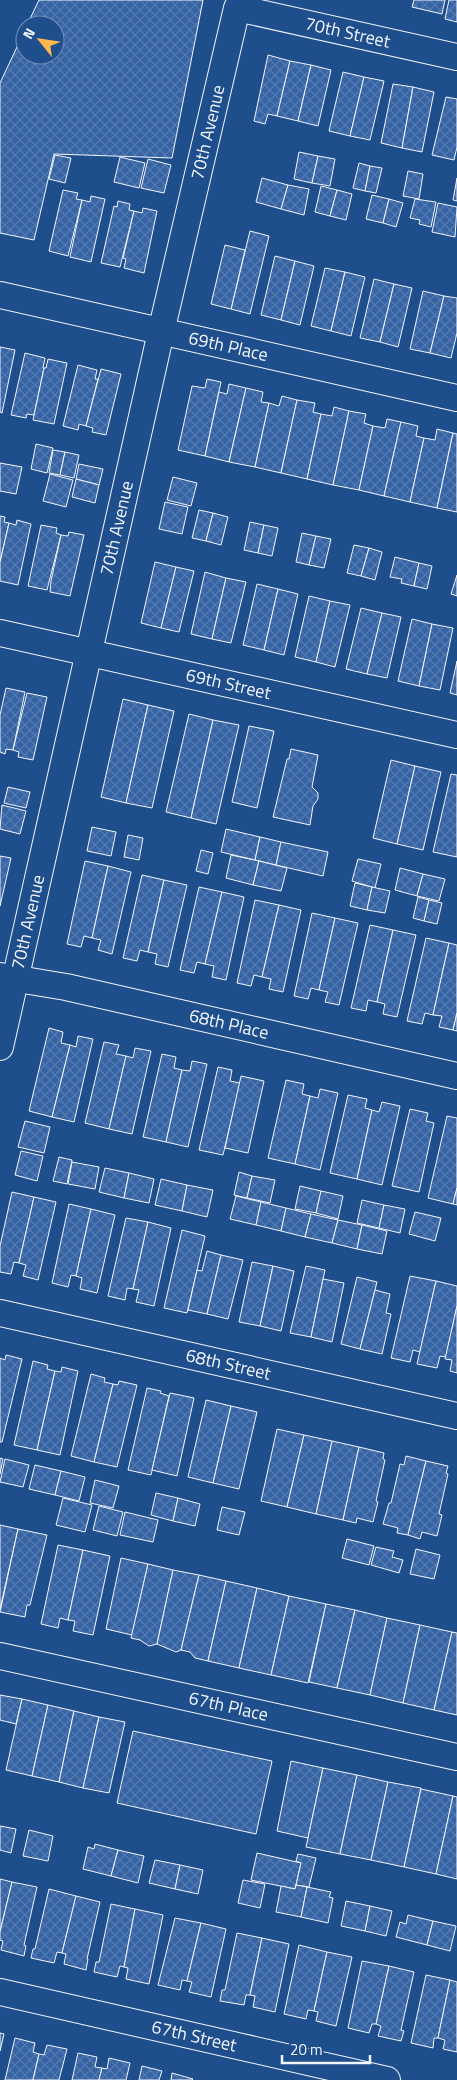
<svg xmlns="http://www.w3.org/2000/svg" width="457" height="2080" font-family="'Titillium Web',sans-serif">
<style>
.building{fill:url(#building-cross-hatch);stroke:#f2f6ff}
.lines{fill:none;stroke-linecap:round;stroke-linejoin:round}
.minor-casing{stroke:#f2f6ff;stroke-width:28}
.minor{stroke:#1f4e8c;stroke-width:26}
.labels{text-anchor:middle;stroke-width:4;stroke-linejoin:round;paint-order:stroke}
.street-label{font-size:18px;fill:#f2f6ff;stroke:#1f4e8c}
</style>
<defs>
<pattern id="building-cross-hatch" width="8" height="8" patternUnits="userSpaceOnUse" patternTransform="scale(1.25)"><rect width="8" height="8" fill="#3563a3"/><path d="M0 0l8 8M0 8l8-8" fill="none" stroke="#537ab1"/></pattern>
</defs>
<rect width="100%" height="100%" fill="#1f4e8c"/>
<!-- building -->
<g class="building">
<polygon points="39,0 203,0 172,158 54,154 34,240 0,233 0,83 25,30 25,55 55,55 55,25 27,25"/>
<polygon points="414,0 445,0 442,14 412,7"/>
<polygon points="449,0 457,0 457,22 445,19"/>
<polygon points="268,55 290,61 277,116 268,114 265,124 254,121"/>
<polygon points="290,61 311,65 298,121 277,116"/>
<polygon points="311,65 331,70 318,126 298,121"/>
<polygon points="343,72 364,77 350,136 329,131"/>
<polygon points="364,77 384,81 370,140 350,136"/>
<polygon points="393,84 413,87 402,148 381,143"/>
<polygon points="413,87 434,92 422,152 402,148"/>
<polygon points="446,97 457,99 457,147 454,160 432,155"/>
<polygon points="299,152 318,156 312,183 294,179"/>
<polygon points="55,155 71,158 65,183 49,179"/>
<polygon points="318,156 335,159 330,186 312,183"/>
<polygon points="120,157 145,163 139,188 114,182"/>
<polygon points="148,159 171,165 164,193 141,188"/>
<polygon points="359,163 370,166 365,191 353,188"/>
<polygon points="370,166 382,168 376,193 365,191"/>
<polygon points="408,171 423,174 419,199 403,196"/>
<polygon points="262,178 288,185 281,209 256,202"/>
<polygon points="457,178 457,201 453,200"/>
<polygon points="288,185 309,189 304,215 281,209"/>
<polygon points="321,186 337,190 330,216 315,212"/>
<polygon points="63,190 78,193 76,199 82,200 68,256 49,251"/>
<polygon points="337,190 352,194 346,220 330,216"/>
<polygon points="372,195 389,199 383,223 366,219"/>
<polygon points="91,196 105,199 91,262 70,257 82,200 90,202"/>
<polygon points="389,199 403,203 396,227 383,223"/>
<polygon points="415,199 436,202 431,227 419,224 420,220 410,218"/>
<polygon points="118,201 130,204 129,210 134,211 120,267 101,263 114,206 117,207"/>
<polygon points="438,203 457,207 455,237 432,232"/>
<polygon points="143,208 157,211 144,273 124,268 126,259 123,258 134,211 142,213"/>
<polygon points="250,231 269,236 250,314 231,309"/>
<polygon points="225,245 245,250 231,309 211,304"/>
<polygon points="275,256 295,261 281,320 261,315"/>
<polygon points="295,261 314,266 300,325 281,320"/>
<polygon points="325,268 345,272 331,331 311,326"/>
<polygon points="345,272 365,277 351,336 331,331"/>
<polygon points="374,279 394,284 380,342 360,338"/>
<polygon points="394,284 412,288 398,347 380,342"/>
<polygon points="423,291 444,296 430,353 410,349"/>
<polygon points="444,296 457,298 457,333 451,358 430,353"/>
<polygon points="0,347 15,350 2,413 0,412"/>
<polygon points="25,353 45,358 43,368 44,368 34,415 27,414 26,418 11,415"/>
<polygon points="48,359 67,363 54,424 33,420 44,368 46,368"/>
<polygon points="78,365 97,370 95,379 98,379 86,426 79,424 78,430 63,426"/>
<polygon points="101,369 121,374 106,435 92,432 93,428 86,426"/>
<polygon points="207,379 221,382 205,456 178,450 192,386 205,388"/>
<polygon points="229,384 246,388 229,462 205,456 219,392 227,394"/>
<polygon points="246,388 263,392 261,402 269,403 255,467 229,462"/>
<polygon points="282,396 297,400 281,473 255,467 269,403 279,406"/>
<polygon points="297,400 315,403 313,412 321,414 307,479 281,473"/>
<polygon points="334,407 349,411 333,485 307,479 321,414 332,416"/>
<polygon points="349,411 366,414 364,423 373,426 359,490 333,485"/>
<polygon points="387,419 401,422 384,496 359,490 373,426 385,428"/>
<polygon points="401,422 418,426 416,436 424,438 410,502 384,496"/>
<polygon points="437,429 453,433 437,508 410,502 424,438 435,440"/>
<polygon points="453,433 457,434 457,512 437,508"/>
<polygon points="36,444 53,448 47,473 31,469"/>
<polygon points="53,450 65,452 60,475 49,473"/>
<polygon points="65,452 79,455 74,478 60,475"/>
<polygon points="0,463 22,467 16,494 0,491"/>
<polygon points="79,464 103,469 99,485 76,479"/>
<polygon points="50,474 73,480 66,507 43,501"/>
<polygon points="173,477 197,483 191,506 167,500"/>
<polygon points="76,479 99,485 95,503 72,497"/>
<polygon points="165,502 188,507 182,534 159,529"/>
<polygon points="199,510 213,513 206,541 192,538"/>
<polygon points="213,513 228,517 221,545 206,541"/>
<polygon points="0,516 5,517 4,522 9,523 0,562"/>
<polygon points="17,520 31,524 18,585 0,581 0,562 9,523 16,525"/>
<polygon points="250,522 264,525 258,553 244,550"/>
<polygon points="41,525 57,528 56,533 61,535 47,590 28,586"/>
<polygon points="264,525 278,528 272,556 258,553"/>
<polygon points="69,532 84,535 70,596 50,592 51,581 61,535 68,536"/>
<polygon points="302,533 316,536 309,565 296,562"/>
<polygon points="316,536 331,539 324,568 309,565"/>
<polygon points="354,545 369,548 361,576 347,573"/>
<polygon points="369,548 382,552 375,580 361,576"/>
<polygon points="395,557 419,563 414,586 401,583 402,579 390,577"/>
<polygon points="155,562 176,567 161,628 141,623"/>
<polygon points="419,563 432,566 427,589 414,586"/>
<polygon points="176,567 194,571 179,632 161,628"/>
<polygon points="205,572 226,578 212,639 191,634"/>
<polygon points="457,575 457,596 451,594"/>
<polygon points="226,578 246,582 231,643 212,639"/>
<polygon points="257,584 278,589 264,650 243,645"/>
<polygon points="278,589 298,594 284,655 264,650"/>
<polygon points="309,596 330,601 316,662 295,657"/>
<polygon points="330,601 350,605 335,667 316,662"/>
<polygon points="361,608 382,613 367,674 346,669"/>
<polygon points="382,613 401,617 387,678 367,674"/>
<polygon points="412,619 432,624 419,686 398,681"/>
<polygon points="432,624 453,628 440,690 419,686"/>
<polygon points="457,661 457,695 450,693"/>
<polygon points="6,688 25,692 13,750 6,749 5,754 0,752 0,715"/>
<polygon points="27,693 47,697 33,760 18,757 19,752 13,750"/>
<polygon points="123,699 148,705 126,803 101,797"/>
<polygon points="148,705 174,711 152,808 126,803"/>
<polygon points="189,714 213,720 191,818 166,812"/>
<polygon points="213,720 239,725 216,824 191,818"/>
<polygon points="249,726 274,731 257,808 232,802"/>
<polygon points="291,749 318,755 312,787 318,793 318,799 313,806 310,825 273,817 287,759 289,759"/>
<polygon points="391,760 415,766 397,844 373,838"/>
<polygon points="415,766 441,772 423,850 397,844"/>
<polygon points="451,774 457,775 457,857 433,852"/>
<polygon points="8,787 30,792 26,808 4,803"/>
<polygon points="2,805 26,811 20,834 0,829"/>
<polygon points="92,827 116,832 111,856 87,851"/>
<polygon points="226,829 260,837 255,860 221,852"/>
<polygon points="128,835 143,838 139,860 124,857"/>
<polygon points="260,837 281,842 276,865 255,860"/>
<polygon points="281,842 328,852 323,876 276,865"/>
<polygon points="201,850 213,853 208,874 196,871"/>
<polygon points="231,855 259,861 253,885 226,878"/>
<polygon points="0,856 11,858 0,906"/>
<polygon points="358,859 381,864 375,888 352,881"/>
<polygon points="85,861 108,866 92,938 84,936 81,947 67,944"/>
<polygon points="259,861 287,868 281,891 253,885"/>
<polygon points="108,866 131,872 112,954 98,950 101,940 92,938"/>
<polygon points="400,868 423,874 417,896 395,890"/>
<polygon points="423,874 445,879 439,901 417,896"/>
<polygon points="142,875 164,880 148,952 140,950 137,961 123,958"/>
<polygon points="164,880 187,885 168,967 155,964 157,954 148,952"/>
<polygon points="355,883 372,887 367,910 350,906"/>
<polygon points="199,887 222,892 205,964 197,962 194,973 180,970"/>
<polygon points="372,887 390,891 385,913 367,910"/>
<polygon points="222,892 244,897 226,980 212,977 214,966 205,964"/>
<polygon points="418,897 429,900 424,921 413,918"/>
<polygon points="255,900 279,905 262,977 254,975 251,986 237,983"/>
<polygon points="429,900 442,903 437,924 424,921"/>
<polygon points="279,905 301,910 283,992 269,989 271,979 262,977"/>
<polygon points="312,913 335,918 319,990 311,988 308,999 294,996"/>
<polygon points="335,918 358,923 339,1005 325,1002 328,992 319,990"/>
<polygon points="370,925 393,930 377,1002 368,1000 366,1011 351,1008"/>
<polygon points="393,930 416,935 397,1017 383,1014 385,1004 377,1002"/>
<polygon points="426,938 449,943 433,1015 425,1013 422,1024 407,1021"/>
<polygon points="449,943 457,945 457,1013 453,1030 439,1027 442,1016 433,1015"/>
<polygon points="457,1013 457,1031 453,1030"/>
<polygon points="49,1028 63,1032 61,1043 70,1045 52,1117 29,1111"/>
<polygon points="78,1036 93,1039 74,1122 52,1117 70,1045 76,1047"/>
<polygon points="104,1042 119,1045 116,1054 126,1056 109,1129 85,1123"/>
<polygon points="135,1048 151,1051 132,1134 109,1129 126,1056 133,1058"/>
<polygon points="162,1054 176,1057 174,1068 182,1070 166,1142 143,1137"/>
<polygon points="192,1061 207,1064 188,1147 166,1142 182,1070 190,1071"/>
<polygon points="218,1067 232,1070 230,1081 240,1083 223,1155 199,1150"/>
<polygon points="241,1076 264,1081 248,1153 225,1148"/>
<polygon points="286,1080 304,1084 302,1094 310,1096 295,1164 268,1158"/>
<polygon points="320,1089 338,1093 320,1170 295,1164 310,1096 318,1098"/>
<polygon points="348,1095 367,1099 365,1108 372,1110 357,1179 330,1173"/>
<polygon points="382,1102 400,1106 382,1185 357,1179 372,1110 379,1112"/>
<polygon points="410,1109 428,1113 426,1121 434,1123 419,1192 392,1186"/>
<polygon points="447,1116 457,1118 457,1188 453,1204 428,1198"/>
<polygon points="25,1121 50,1127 44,1153 18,1147"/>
<polygon points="21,1151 43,1156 37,1181 15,1175"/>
<polygon points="59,1157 72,1160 67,1184 53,1181"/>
<polygon points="72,1162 99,1167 95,1189 68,1184"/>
<polygon points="105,1168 129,1173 124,1198 99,1192"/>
<polygon points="239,1172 252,1176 247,1198 234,1195"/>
<polygon points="129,1173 154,1179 149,1203 124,1198"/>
<polygon points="252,1176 275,1180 270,1203 247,1198"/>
<polygon points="161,1179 187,1185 182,1211 155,1205"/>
<polygon points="187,1185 213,1190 207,1217 182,1211"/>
<polygon points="300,1186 321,1191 316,1213 295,1209"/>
<polygon points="457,1188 457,1205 453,1204"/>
<polygon points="321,1191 343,1196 338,1219 316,1213"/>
<polygon points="12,1192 34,1197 19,1263 14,1262 11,1274 0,1272 0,1246"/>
<polygon points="236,1196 261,1202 256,1225 230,1219"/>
<polygon points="34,1197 56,1202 38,1280 23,1276 26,1265 19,1263"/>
<polygon points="362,1200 384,1205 379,1228 357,1223"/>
<polygon points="261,1202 286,1208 281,1231 256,1225"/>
<polygon points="69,1204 91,1209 76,1276 71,1275 68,1287 52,1283"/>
<polygon points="384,1205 405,1209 400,1233 379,1228"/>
<polygon points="286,1208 311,1214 305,1237 281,1231"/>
<polygon points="91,1209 115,1215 97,1293 80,1289 82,1278 76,1276"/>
<polygon points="415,1212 441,1218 435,1241 409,1234"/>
<polygon points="311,1214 338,1220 332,1243 305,1237"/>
<polygon points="126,1218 148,1222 133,1289 127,1288 125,1300 108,1296"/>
<polygon points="338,1220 362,1225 357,1249 332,1243"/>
<polygon points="148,1222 171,1228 154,1306 136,1302 139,1290 133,1289"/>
<polygon points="362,1225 387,1231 382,1254 357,1249"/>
<polygon points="182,1230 205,1236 187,1313 164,1308"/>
<polygon points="207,1251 221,1255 207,1314 188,1310 197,1270 202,1271"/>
<polygon points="221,1255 243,1260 228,1319 207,1314"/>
<polygon points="252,1262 273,1266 260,1326 239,1322"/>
<polygon points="273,1266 294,1271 281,1331 260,1326"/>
<polygon points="306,1266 325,1270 311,1337 290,1333"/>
<polygon points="410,1276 436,1281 420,1352 413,1350 410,1362 391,1358"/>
<polygon points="357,1277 377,1282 360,1349 341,1344"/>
<polygon points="323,1279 344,1283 332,1342 311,1337"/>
<polygon points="436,1281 457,1286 457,1306 446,1357 440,1356 437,1368 417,1364"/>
<polygon points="375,1290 390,1294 386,1313 391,1314 382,1354 360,1349"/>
<polygon points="457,1306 457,1373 450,1371 452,1360 445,1359"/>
<polygon points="6,1355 22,1359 2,1442 0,1442 0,1358 5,1360"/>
<polygon points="33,1361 48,1365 47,1369 55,1371 37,1450 14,1445"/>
<polygon points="62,1367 78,1371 60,1455 37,1450 55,1371 61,1372"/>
<polygon points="91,1374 105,1378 104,1382 113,1384 94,1462 71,1456"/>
<polygon points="119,1381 137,1385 117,1467 94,1462 113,1384 118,1385"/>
<polygon points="147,1388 161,1391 160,1393 169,1396 151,1475 128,1470"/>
<polygon points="170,1393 194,1398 177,1476 152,1470"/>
<polygon points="206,1400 231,1406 213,1483 188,1477"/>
<polygon points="231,1406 257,1412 239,1489 213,1483"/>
<polygon points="277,1429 304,1435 287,1507 261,1501"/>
<polygon points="304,1435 332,1441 316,1514 287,1507"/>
<polygon points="332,1441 359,1447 343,1520 316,1514"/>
<polygon points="359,1447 384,1453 383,1459 385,1460 376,1501 378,1502 373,1522 357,1518 356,1523 343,1520"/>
<polygon points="406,1456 426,1461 408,1535 397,1533 398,1528 383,1524 389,1503 391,1503 400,1464 404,1465"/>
<polygon points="0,1458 3,1459 0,1474"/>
<polygon points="5,1459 29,1465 23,1487 0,1482"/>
<polygon points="426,1461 448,1466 446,1473 448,1474 439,1514 442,1515 437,1536 422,1532 420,1539 408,1535"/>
<polygon points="35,1465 61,1471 55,1495 29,1489"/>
<polygon points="61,1471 85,1477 79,1501 55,1495"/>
<polygon points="95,1480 119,1486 113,1508 90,1503"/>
<polygon points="156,1493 178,1498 173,1521 151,1515"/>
<polygon points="63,1498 92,1505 85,1532 56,1525"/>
<polygon points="178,1498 200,1504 195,1526 173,1521"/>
<polygon points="99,1506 123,1512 117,1536 93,1530"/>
<polygon points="222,1507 245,1512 239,1535 217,1530"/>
<polygon points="125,1512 158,1520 153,1542 120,1535"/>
<polygon points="0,1525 18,1529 0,1609"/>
<polygon points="18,1529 47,1535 30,1605 27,1605 25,1617 0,1612"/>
<polygon points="347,1539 374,1546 369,1565 342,1558"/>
<polygon points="58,1545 83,1550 68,1620 60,1618 58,1628 41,1624"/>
<polygon points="376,1547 394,1551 392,1557 403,1560 399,1573 371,1565"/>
<polygon points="416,1549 440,1555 434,1579 410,1574"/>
<polygon points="83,1550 110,1556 93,1635 73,1631 75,1621 68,1620"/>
<polygon points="121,1558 148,1564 132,1635 106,1629"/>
<polygon points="148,1564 173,1570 157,1644 149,1646 140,1640 131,1638"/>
<polygon points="173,1570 199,1575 181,1650 176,1652 157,1644"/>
<polygon points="199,1575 226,1581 208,1661 195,1658 190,1652 181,1650"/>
<polygon points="226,1581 257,1588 239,1668 208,1661"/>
<polygon points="257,1588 289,1596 271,1675 239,1668"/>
<polygon points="289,1596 326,1604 308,1683 271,1675"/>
<polygon points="326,1604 355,1610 337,1688 309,1682"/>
<polygon points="355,1610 387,1618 370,1695 337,1688"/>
<polygon points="387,1618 420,1625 403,1703 370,1695"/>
<polygon points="420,1625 452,1632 434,1710 403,1703"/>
<polygon points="452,1632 457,1633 457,1715 434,1710"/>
<polygon points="0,1695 22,1699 16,1724 0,1720"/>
<polygon points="22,1699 48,1705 32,1776 6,1770"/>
<polygon points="48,1705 74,1711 59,1782 32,1776"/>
<polygon points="74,1711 99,1717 83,1788 59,1782"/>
<polygon points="99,1717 125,1722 109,1793 83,1788"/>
<polygon points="133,1731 272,1761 256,1834 117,1803"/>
<polygon points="291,1761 323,1768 308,1838 277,1831"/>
<polygon points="323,1768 357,1775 340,1854 306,1847"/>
<polygon points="357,1775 388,1782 371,1860 340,1854"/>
<polygon points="388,1782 421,1788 404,1867 371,1860"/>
<polygon points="421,1789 453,1796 436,1874 404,1867"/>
<polygon points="453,1796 457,1797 457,1879 436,1874"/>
<polygon points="0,1826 16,1829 11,1853 0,1850"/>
<polygon points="29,1830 53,1836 48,1861 23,1856"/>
<polygon points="95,1844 118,1850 111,1876 83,1869 88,1847 94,1849"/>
<polygon points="118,1850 144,1856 138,1883 111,1876"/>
<polygon points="257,1853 301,1863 295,1889 251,1880"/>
<polygon points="298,1854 316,1858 309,1887 296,1885 301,1863 296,1861"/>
<polygon points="155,1860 180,1865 175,1889 149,1883"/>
<polygon points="180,1865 203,1870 198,1894 175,1889"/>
<polygon points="0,1879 12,1882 0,1932"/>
<polygon points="243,1880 265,1884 260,1908 238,1903"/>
<polygon points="12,1882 37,1887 24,1945 26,1946 24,1956 1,1950 3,1941 0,1940 0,1932"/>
<polygon points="296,1885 307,1887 301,1917 276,1912 281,1886 295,1889"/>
<polygon points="307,1887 331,1892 329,1897 333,1898 328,1923 301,1917"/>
<polygon points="49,1889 76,1896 62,1953 57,1952 54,1963 31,1958 33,1949 35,1949"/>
<polygon points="76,1896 100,1902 87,1959 88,1959 86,1970 64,1964 66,1954 62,1953"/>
<polygon points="346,1901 370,1906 365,1931 341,1926"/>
<polygon points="111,1904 135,1909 124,1967 120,1966 117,1977 94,1972 96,1962 99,1962"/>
<polygon points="370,1906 392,1911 386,1936 365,1931"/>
<polygon points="135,1909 163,1915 149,1984 126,1979 128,1968 124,1967"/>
<polygon points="408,1915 433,1921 427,1945 396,1937 400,1922 406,1924"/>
<polygon points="175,1918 201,1923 187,1981 182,1980 180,1990 158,1985"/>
<polygon points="433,1921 456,1926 450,1951 427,1945"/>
<polygon points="201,1923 226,1929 211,1997 189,1992 192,1982 187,1981"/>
<polygon points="237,1933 262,1938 250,1995 246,1995 244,2005 220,2001 222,1990 225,1990"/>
<polygon points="262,1938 289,1944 275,2012 253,2007 255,1996 250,1995"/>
<polygon points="299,1945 327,1952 314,2011 308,2010 306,2019 284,2014"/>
<polygon points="327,1952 352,1957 336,2026 316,2021 318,2012 314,2011"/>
<polygon points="362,1961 389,1966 376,2024 372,2024 369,2033 348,2028"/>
<polygon points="389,1966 414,1972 401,2030 404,2031 401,2041 378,2036 381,2026 376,2024"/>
<polygon points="426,1975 450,1980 438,2038 434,2038 433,2048 411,2043"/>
<polygon points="450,1980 457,1982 457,2052 443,2049 445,2040 438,2038"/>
<polygon points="0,2033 4,2034 0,2051"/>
<polygon points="15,2038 35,2043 33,2052 39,2054 33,2080 5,2080"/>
<polygon points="47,2045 67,2049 59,2080 33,2080 39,2054 44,2055"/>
<polygon points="78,2053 97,2057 95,2067 102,2068 99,2080 72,2080"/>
<polygon points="109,2058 130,2063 126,2080 99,2080 102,2068 107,2069"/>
<polygon points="142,2066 162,2071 159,2080 139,2080"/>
<polygon points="172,2073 193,2079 192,2080 171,2080"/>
</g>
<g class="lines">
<defs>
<g id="minor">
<path id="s1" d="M0,295L457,398"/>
<path id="s2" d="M0,633L457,735"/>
<path id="s3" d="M0,976L66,987L457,1076"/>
<path id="s4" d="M0,1047L161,332L237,8L457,57"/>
<path id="s5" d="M0,1313L457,1416"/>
<path id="s6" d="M0,1656L457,1757"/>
<path id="s7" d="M0,1992L387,2080"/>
</g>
</defs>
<!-- minor casing -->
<use href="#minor" class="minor-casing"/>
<!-- minor -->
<use href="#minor" class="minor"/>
</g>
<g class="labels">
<!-- street labels -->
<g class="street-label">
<text dy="6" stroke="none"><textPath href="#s4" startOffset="1179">70th Street</textPath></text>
<text dy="6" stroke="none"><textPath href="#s4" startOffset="938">70th Avenue</textPath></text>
<text dy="6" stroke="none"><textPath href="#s1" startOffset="234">69th Place</textPath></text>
<text dy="6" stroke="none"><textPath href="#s4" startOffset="532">70th Avenue</textPath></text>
<text dy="6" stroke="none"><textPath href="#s2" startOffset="234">69th Street</textPath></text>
<text dy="6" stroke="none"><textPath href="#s4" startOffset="128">70th Avenue</textPath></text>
<text dy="6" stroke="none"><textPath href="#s3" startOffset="234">68th Place</textPath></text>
<text dy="6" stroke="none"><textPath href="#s5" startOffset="234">68th Street</textPath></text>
<text dy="6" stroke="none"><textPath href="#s6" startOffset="234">67th Place</textPath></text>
<text dy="6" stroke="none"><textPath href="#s7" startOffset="199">67th Street</textPath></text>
</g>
</g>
<!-- north arrow -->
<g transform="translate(40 40) rotate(300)"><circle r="24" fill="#1f4e8c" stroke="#7391ba"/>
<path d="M0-4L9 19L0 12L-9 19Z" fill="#ffb74d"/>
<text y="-8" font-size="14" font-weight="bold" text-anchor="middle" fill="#f2f6ff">N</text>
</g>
<!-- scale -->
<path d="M282 2055v8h88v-8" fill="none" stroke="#f2f6ff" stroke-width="2.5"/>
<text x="290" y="2055" font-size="15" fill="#f2f6ff" stroke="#1f4e8c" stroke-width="4" paint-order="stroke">20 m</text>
</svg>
